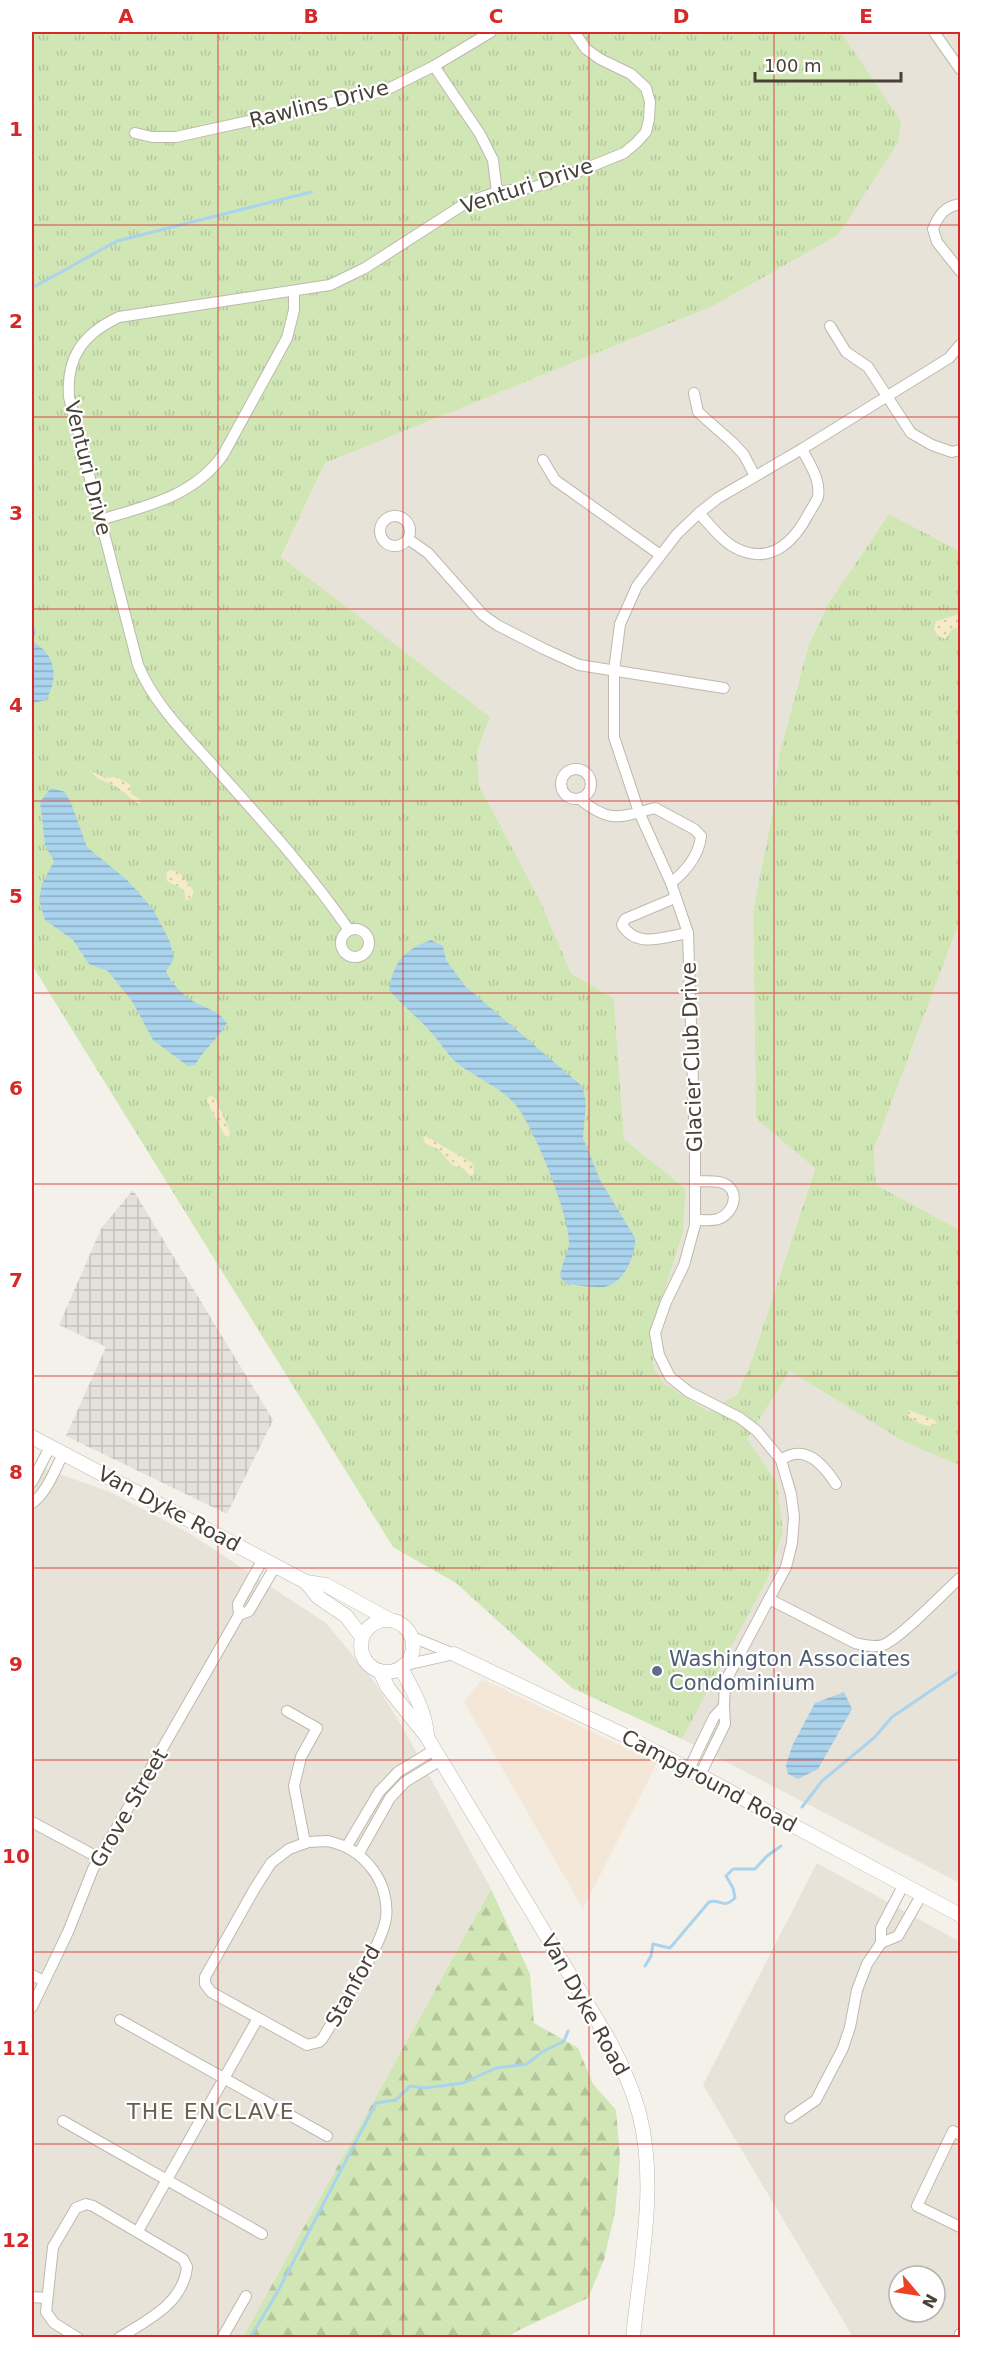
<svg xmlns="http://www.w3.org/2000/svg" width="992" height="2369" font-family="'DejaVu Sans',sans-serif">
<style>
.residential{fill:#e8e3d8;fill-rule:evenodd}
.commercial{fill:#f4e7d7}
.industrial{fill:url(#industrial-grid)}
.grass{fill:url(#grass-tufts)}
.forest{fill:url(#forest-firs)}
.sand{fill:url(#sand-dots)}
.water{fill:url(#water-rules)}
.lines{fill:none;stroke-linecap:round;stroke-linejoin:round}
.stream{stroke:#aad3ed;stroke-width:3}
.minor-casing{stroke:#bfb8ad;stroke-width:12}
.tertiary-casing{stroke:#bfb8ad;stroke-width:15}
.minor{stroke:#fff;stroke-width:10}
.tertiary{stroke:#fff;stroke-width:14}
.grid{fill:none;stroke:#d62828;stroke-width:1.5;stroke-opacity:0.55}
.service-dot{fill:#5c6f8a;stroke:#fff;stroke-width:2}
.labels{text-anchor:middle;stroke-width:4.5;stroke-linejoin:round;paint-order:stroke}
.street-label{font-size:21px;fill:#484138;stroke:#fff}
.service-label{font-size:21px;fill:#4e5e75;stroke:#fff;text-anchor:start}
.neighbourhood-label{font-size:22px;letter-spacing:1.5px;fill:#6a5f50;stroke:#fff}
.neatline{fill:none;stroke:#d62828;stroke-width:2}
.grid-label{font-size:20px;text-anchor:middle;font-weight:bold;fill:#d62828}
</style>
<defs>
<pattern id="industrial-grid" width="8" height="8" patternUnits="userSpaceOnUse" patternTransform="scale(1.5)"><rect width="8" height="8" fill="#e4e0db"/><path d="M0 4h8M4 0v8" fill="none" stroke="#c5c1bd"/></pattern>
<pattern id="grass-tufts" width="24" height="20" patternUnits="userSpaceOnUse" patternTransform="scale(1.5)"><rect width="24" height="20" fill="#d1e6b5"/><path d="M3 7l-1-3M5 7V3M7 7l1-3M15 17l-1-3M17 17v-4M19 17l1-3" fill="none" stroke="#b5c69c"/></pattern>
<pattern id="forest-firs" width="22" height="20" patternUnits="userSpaceOnUse" patternTransform="scale(1.5)"><rect width="22" height="20" fill="#d1e6b5"/><path d="M5 1l3.5 6h-7zM16 11l3.5 6h-7z" fill="#b5c69c"/></pattern>
<pattern id="sand-dots" width="8" height="8" patternUnits="userSpaceOnUse" patternTransform="scale(1.5)"><rect width="8" height="8" fill="#f5ebc9"/><path d="M2 2h.1M6 6h.1" fill="none" stroke="#d4cbad" stroke-width="1.8" stroke-linecap="round"/></pattern>
<pattern id="water-rules" width="6" height="5" patternUnits="userSpaceOnUse" patternTransform="scale(1.5)"><rect width="6" height="5" fill="#aad3ed"/><path d="M0 2.5h6" fill="none" stroke="#8cadc1"/></pattern>
</defs>
<rect width="100%" height="100%" fill="#f4f1ea"/>
<!-- residential -->
<g class="residential">
<polygon points="841,32 960,32 960,551 889,514 828,604 809,644 779,755 772,815 753,911 756,1119 815,1167 755,1351 738,1394 708,1411 664,1383 654,1368 651,1335 683,1232 686,1189 624,1139 614,999 571,973 539,898 479,786 477,752 490,717 281,558 325,463 713,306 838,235 901,121"/>
<polygon points="960,920 960,1230 876,1185 874,1149"/>
<polygon points="790,1371 908,1442 960,1466 960,1883 682,1739 769,1576 783,1532 777,1483 747,1439"/>
<polygon points="32,1464 110,1492 189,1533 326,1623 374,1681 403,1728 491,1889 243,2337 32,2337"/>
<path d="M817,1863L960,1942V2337H853L703,2085ZM899,2276H935V2312H899Z"/>
</g>
<!-- commercial -->
<polygon class="commercial" points="482,1679 657,1763 583,1909 464,1702"/>
<!-- industrial -->
<polygon class="industrial" points="133,1190 273,1420 227,1514 66,1436 106,1347 59,1325 101,1229"/>
<!-- grass -->
<polygon class="grass" points="32,32 841,32 901,121 898,143 838,235 713,306 325,463 281,557 490,717 477,752 479,786 539,898 571,973 614,999 624,1139 686,1189 683,1232 651,1335 654,1368 664,1383 708,1411 738,1394 755,1351 815,1168 756,1119 753,911 772,815 779,755 809,644 828,604 889,514 960,551 960,920 874,1149 876,1185 960,1230 960,1466 903,1441 790,1371 747,1439 777,1483 783,1532 769,1576 682,1739 572,1688 456,1583 393,1547 32,965"/>
<!-- forest -->
<polygon class="forest" points="491,1889 530,1974 534,2023 578,2048 593,2084 616,2110 620,2158 615,2212 604,2260 588,2298 517,2331 508,2337 243,2337"/>
<!-- sand -->
<g class="sand">
<polygon points="960,614 960,626 951,630 946,639 938,636 934,629 936,621"/>
<path d="M91,771L105,778L116,777L130,784L131,794L140,799L139,804C130,799 124,791 115,786C107,781 95,780 91,771Z"/>
<path d="M170,870L179,872L194,891L191,899L186,900C185,886 177,887 167,881L166,873Z"/>
<polygon points="212,1096 216,1100 230,1131 229,1137 225,1136 207,1101 208,1097"/>
<polygon points="426,1136 472,1163 474,1167 474,1174 470,1176 464,1169 452,1165 439,1150 425,1143 423,1137"/>
<path d="M909,1410L934,1420L937,1423C927,1430 915,1422 907,1415Z"/>
</g>
<!-- water -->
<g class="water">
<path d="M32,622L36,630L33,642C56,655 59,678 46,700L32,703Z"/>
<path d="M51,788L65,792L71,803L87,847L127,880L153,909L170,942L174,959L166,971C171,982 178,990 187,997C201,1008 217,1008 227,1023C218,1039 204,1049 195,1065L188,1066L153,1040L132,1001L108,971L89,964L73,940L45,920L39,900L42,884L54,861L45,845L40,802Z"/>
<path d="M431,940L443,946L446,960L465,986L582,1086L586,1102L583,1138L600,1180L635,1238C636,1255 624,1284 604,1287C593,1288 578,1285 566,1284L560,1277C561,1265 569,1251 569,1242C569,1214 533,1124 514,1103C499,1087 479,1079 461,1066C447,1056 440,1041 428,1029C415,1015 401,1004 389,990C394,961 404,950 431,940Z"/>
<polygon points="844,1692 852,1709 818,1769 798,1779 788,1774 786,1765 793,1744 815,1703"/>
</g>
<g class="lines">
<!-- stream -->
<g class="stream">
<polyline points="32,288 117,241 311,192"/>
<polyline points="802,1807 822,1781 875,1737 892,1717 960,1671"/>
<path d="M645,1966L651,1956L653,1944L670,1948L709,1902C721,1898 722,1910 735,1898L733,1888L726,1876L733,1869H755L767,1856L781,1846"/>
<polyline points="250,2338 278,2291 376,2103 396,2100 410,2086 425,2088 463,2083 496,2068 527,2064 542,2052 564,2041 568,2031"/>
</g>
<defs>
<g id="minor">
<polyline points="934,32 960,69"/>
<polyline points="434,66 480,134 493,160 497,192"/>
<polyline points="135,133 152,137 176,137 384,91 434,66 491,32"/>
<path d="M960,204C945,207 939,214 933,229L937,242L960,271"/>
<polyline points="830,326 846,352 868,367 911,433 932,445 952,452 960,450"/>
<polyline points="694,393 698,412 733,443 744,455 755,476"/>
<polyline points="543,460 555,480 659,554"/>
<path d="M699,513C710,525 724,544 740,550C773,564 795,540 809,513C812,508 816,502 818,497C821,479 809,464 802,449"/>
<circle cx="395" cy="531" r="15"/>
<path d="M100,520C146,506 193,497 223,455L287,338L294,310V291"/>
<polyline points="408,539 428,553 483,615 497,625 544,649 579,665 724,688"/>
<circle cx="576" cy="784" r="15"/>
<path d="M580,799C610,824 620,817 655,808L694,829L701,836C699,856 686,871 671,883"/>
<path d="M675,898L625,919L622,925C637,949 664,937 688,933"/>
<circle cx="355" cy="943" r="14"/>
<path d="M349,930C310,873 264,823 218,771C189,738 155,706 138,665L69,397C66,357 83,334 119,317L330,285L365,268L466,203L497,192L534,187L560,179L624,153L636,143L646,132L649,119L650,102L646,88L631,74L600,59L586,49L574,32"/>
<path d="M695,1220C702,1220 712,1221 718,1219C733,1214 742,1191 723,1183C715,1180 704,1182 695,1181"/>
<path d="M781,1460C805,1443 823,1464 836,1484"/>
<polyline points="32,1482 50,1447"/>
<path d="M32,1503C47,1493 55,1469 63,1454"/>
<path d="M769,1599L855,1643C864,1645 873,1648 883,1645C900,1639 944,1592 960,1578"/>
<polyline points="239,1615 249,1611 276,1565"/>
<polyline points="412,1637 454,1654"/>
<polyline points="405,1665 454,1654"/>
<polyline points="724,1706 725,1682 786,1567 792,1543 794,1517 791,1494 781,1460 757,1431 740,1418 689,1392 670,1377 659,1355 655,1333 666,1302 684,1265 695,1225 695,1148 688,933 671,883 639,812 614,737 614,671 620,624 637,586 677,534 699,513 718,498 802,449 949,358 960,345"/>
<polyline points="287,1711 317,1728 301,1757 294,1786 305,1843"/>
<polyline points="689,1769 714,1717 724,1706 725,1724 700,1775"/>
<polyline points="32,1822 99,1858"/>
<path d="M328,1841C348,1846 360,1853 373,1870C383,1883 388,1902 386,1918C381,1949 340,2008 323,2038L319,2042L307,2045L211,1992L205,1984V1977L255,1888L271,1863L289,1849L308,1842Z"/>
<polyline points="347,1846 379,1792 398,1772 434,1750"/>
<polyline points="359,1853 390,1798 405,1782 441,1760"/>
<polyline points="881,1943 898,1936 922,1894"/>
<polyline points="32,1975 44,1981"/>
<polyline points="32,2007 68,1932 93,1869 239,1615 238,1604 263,1559"/>
<polyline points="120,2020 327,2136"/>
<polyline points="790,2118 816,2100 843,2048 850,2027 857,1990 867,1964 881,1943 881,1928 904,1884"/>
<polyline points="63,2121 262,2234"/>
<polyline points="960,2135 953,2131 917,2206 960,2227"/>
<polyline points="138,2231 258,2018"/>
<polyline points="32,2297 47,2298"/>
<path d="M78,2338L54,2323L46,2312L53,2247L76,2208L86,2204L93,2206L183,2259L187,2267C183,2304 147,2320 119,2338"/>
<polyline points="222,2338 246,2296"/>
<polyline points="959,2338 960,2334"/>
</g>
<g id="tertiary">
<polyline points="32,1437 306,1582 326,1585 388,1619"/>
<polyline points="306,1582 318,1597 346,1616 362,1637"/>
<circle cx="387" cy="1646" r="26"/>
<polyline points="454,1654 630,1738 960,1915"/>
<path d="M401,1668C412,1689 425,1710 427,1735"/>
<path d="M380,1671L388,1688L427,1737L609,2040C621,2063 632,2087 639,2113C658,2184 640,2265 633,2338"/>
</g>
</defs>
<!-- minor casing -->
<use href="#minor" class="minor-casing"/>
<!-- tertiary casing -->
<use href="#tertiary" class="tertiary-casing"/>
<!-- minor -->
<use href="#minor" class="minor"/>
<!-- tertiary -->
<use href="#tertiary" class="tertiary"/>
</g>
<!-- grid -->
<path class="grid" d="M218,32V2338M403,32V2338M589,32V2338M774,32V2338M32,225H960M32,417H960M32,609H960M32,801H960M32,993H960M32,1184H960M32,1376H960M32,1568H960M32,1760H960M32,1952H960M32,2144H960"/>
<!-- markers -->
<circle class="service-dot" cx="657" cy="1671" r="6"/>
<g class="labels">
<!-- street labels -->
<g class="street-label">
<text transform="translate(319 104) rotate(-14)" y="7">Rawlins Drive</text>
<text transform="translate(527 186) rotate(-18)" y="7">Venturi Drive</text>
<text transform="translate(88 468) rotate(76)" y="7">Venturi Drive</text>
<text transform="translate(692 1057) rotate(-92)" y="7">Glacier Club Drive</text>
<text transform="translate(169 1509) rotate(28)" y="7">Van Dyke Road</text>
<text transform="translate(709 1781) rotate(28)" y="7">Campground Road</text>
<text transform="translate(129 1808) rotate(-60)" y="7">Grove Street</text>
<text transform="translate(353 1986) rotate(-61)" y="7">Stanford</text>
<text transform="translate(585 2005) rotate(61)" y="7">Van Dyke Road</text>
</g>
<!-- service labels -->
<g class="service-label">
<text x="669" y="1666">Washington Associates<tspan x="669" dy="24">Condominium</tspan></text>
</g>
<!-- neighbourhood labels -->
<g class="neighbourhood-label">
<text x="211" y="2119">THE ENCLAVE</text>
</g>
</g>
<!-- border -->
<rect width="992" height="2369" fill="none" stroke="#ffffff" stroke-width="66"/>
<!-- north arrow -->
<g transform="translate(917 2294) rotate(119)"><circle r="28" fill="#ffffff" stroke="#b6b3af" stroke-width="1.5"/>
<path d="M0-4.5L10 22L0 15L-10 22Z" fill="#ee4227"/>
<text y="-9" font-size="16" font-weight="bold" text-anchor="middle" fill="#484138">N</text>
</g>
<!-- scale -->
<path d="M755 72v9h146v-9" fill="none" stroke="#484138" stroke-width="3"/>
<text x="764" y="72" font-size="18" fill="#484138" stroke="#ffffff" stroke-width="4.5" paint-order="stroke">100 m</text>
<rect x="33" y="33" width="926" height="2303" class="neatline"/>
<g class="grid-label">
<text x="126" y="23">A</text>
<text x="311" y="23">B</text>
<text x="496" y="23">C</text>
<text x="681" y="23">D</text>
<text x="866" y="23">E</text>
<text x="16" y="136">1</text>
<text x="16" y="328">2</text>
<text x="16" y="520">3</text>
<text x="16" y="712">4</text>
<text x="16" y="903">5</text>
<text x="16" y="1095">6</text>
<text x="16" y="1287">7</text>
<text x="16" y="1479">8</text>
<text x="16" y="1671">9</text>
<text x="16" y="1863">10</text>
<text x="16" y="2055">11</text>
<text x="16" y="2247">12</text>
</g>
</svg>
